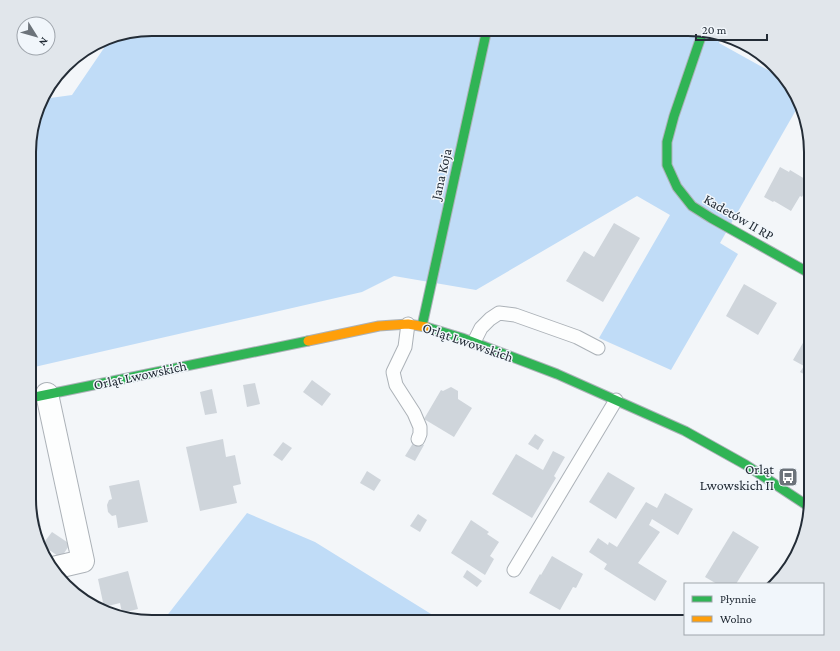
<svg xmlns="http://www.w3.org/2000/svg" width="840" height="651" font-family="'Crimson Pro',serif">
<style>
.green{fill:#c0dcf7}
.building{fill:#cfd5db}
.lines{fill:none;stroke-linecap:round;stroke-linejoin:round}
.lane-casing{stroke:#acb2b8;stroke-width:15}
.street-casing{stroke:#acb2b8;stroke-width:24}
.fast-casing{stroke:#acb2b8;stroke-width:11}
.slow-casing{stroke:#acb2b8;stroke-width:11}
.lane{stroke:#fdfefe;stroke-width:13}
.street{stroke:#fdfefe;stroke-width:22}
.fast{stroke:#30b455;stroke-width:9}
.slow{stroke:#ff9f0a;stroke-width:9}
.labels{text-anchor:middle;stroke-width:3;stroke-linejoin:round;paint-order:stroke}
.street-label{font-size:14px;fill:#232c36;stroke:#f1f6fb}
.poi-label{font-size:14px;fill:#232c36;stroke:#f1f6fb;text-anchor:end}
.rim{fill:none;stroke:#232c36;stroke-width:2}
</style>
<rect width="100%" height="100%" fill="#f3f6f9"/>
<!-- green -->
<g class="green">
<polygon points="152,29 696,29 721,35 719,43 784,79 798,98 800,103 720,243 738,254 671,370 599,338 670,215 637,196 476,290 394,276 362,292 30,368 30,136 43,99 72,95 104,48 104,41 112,36"/>
<polygon points="247,513 315,542 444,622 161,622 169,613"/>
</g>
<!-- building -->
<g class="building">
<polygon points="780,167 789,172 790,170 810,182 802,197 800,196 791,211 774,201 773,202 764,197"/>
<polygon points="614,223 640,238 603,302 566,281 584,251 594,257"/>
<polygon points="744,284 777,303 758,335 726,316"/>
<polygon points="807,336 811,338 811,378 800,372 804,366 793,360"/>
<polygon points="312,380 331,394 322,406 303,392"/>
<polygon points="255,383 260,404 247,407 243,385"/>
<polygon points="451,387 458,391 458,399 472,408 454,437 424,419 441,390 443,391"/>
<polygon points="212,389 217,413 205,415 200,392"/>
<polygon points="535,434 544,440 538,450 528,444"/>
<polygon points="223,439 226,457 235,455 241,484 233,486 237,503 200,511 186,447"/>
<polygon points="415,440 424,445 415,461 405,456"/>
<polygon points="283,442 292,448 282,461 273,455"/>
<polygon points="553,451 565,457 554,476 556,478 532,518 492,494 516,454 543,470"/>
<polygon points="367,471 381,480 374,491 360,483"/>
<polygon points="608,472 635,488 616,519 589,502"/>
<polygon points="139,480 148,522 118,528 116,515 112,516 108,512 107,505 109,500 112,499 109,486"/>
<polygon points="33,491 41,527 35,528 29,507 29,492"/>
<polygon points="665,493 693,509 678,535 652,519 649,525 660,532 638,563 667,581 655,601 604,569 607,564 589,552 598,538 608,545 609,542 617,547 646,502 657,508"/>
<polygon points="418,514 427,520 420,532 410,526"/>
<polygon points="471,520 489,532 487,534 499,542 490,556 494,559 485,575 451,553"/>
<polygon points="733,531 759,547 736,584 717,584 705,577"/>
<polygon points="52,532 70,544 61,558 42,545"/>
<polygon points="552,556 583,574 576,588 573,587 560,610 529,593 540,574 541,575"/>
<polygon points="467,570 482,581 477,587 463,577"/>
<polygon points="128,571 138,609 122,613 120,603 104,607 98,579"/>
</g>
<g class="lines">
<defs>
<g id="lane">
<polyline points="408,324 405,347 393,372 396,385 414,413 420,427 420,434 418,439"/>
<polyline points="474,342 481,328 490,319 499,313 515,315 577,337 598,348"/>
<polyline points="514,570 616,400"/>
</g>
<polyline id="street" points="47,394 83,561 53,568"/>
<g id="fast">
<polyline points="703,31 674,116 667,142 667,165 677,187 692,206 711,218 811,274"/>
<polyline points="422,326 487,29"/>
<polyline points="426,327 462,338 557,374 685,431 746,465 811,508"/>
<polyline points="30,398 308,341"/>
</g>
<polyline id="slow" points="308,341 379,326 408,324 426,327"/>
</defs>
<!-- lane casing -->
<use href="#lane" class="lane-casing"/>
<!-- street casing -->
<use href="#street" class="street-casing"/>
<!-- fast casing -->
<use href="#fast" class="fast-casing"/>
<!-- slow casing -->
<use href="#slow" class="slow-casing"/>
<!-- lane -->
<use href="#lane" class="lane"/>
<!-- street -->
<use href="#street" class="street"/>
<!-- fast -->
<use href="#fast" class="fast"/>
<!-- slow -->
<use href="#slow" class="slow"/>
</g>
<!-- icons -->
<defs>
<symbol id="bus-square" viewBox="-11 -11 22 22"><rect x="-9" y="-9" width="18" height="18" rx="4" fill="#6c737a" stroke="#f1f6fb"/><path d="M-5-6H5V4H4V6H2V4H-2V6H-4V4H-5ZM-3.5-4V0h7V-4ZM-3.5 1.2v1.5H-2V1.2ZM2 1.2v1.5H3.5V1.2Z" fill="#fff"/></symbol>
</defs>
<g fill-rule="evenodd">
<use href="#bus-square" x="777" y="466" width="22" height="22"/>
</g>
<g class="labels">
<!-- street labels -->
<g class="street-label">
<text transform="translate(441 174) rotate(-77)" y="5">Jana Koja</text>
<text transform="translate(739 217) rotate(30)" y="5">Kadetów II RP</text>
<text transform="translate(468 342) rotate(19)" y="5">Orląt Lwowskich</text>
<text transform="translate(140 375) rotate(-12)" y="5">Orląt Lwowskich</text>
</g>
<!-- poi labels -->
<g class="poi-label">
<text x="774" y="474">Orląt<tspan x="774" dy="16">Lwowskich II</tspan></text>
</g>
</g>
<!-- crop -->
<path d="M0 0H840V651H0ZM152 36H688A116 116 0 0 1 804 152V499A116 116 0 0 1 688 615H152A116 116 0 0 1 36 499V152A116 116 0 0 1 152 36Z" fill="#e1e6eb" fill-rule="evenodd"/>
<path class="rim" d="M152 36H688A116 116 0 0 1 804 152V499A116 116 0 0 1 688 615H152A116 116 0 0 1 36 499V152A116 116 0 0 1 152 36Z"/>
<!-- legend -->
<rect x="684" y="583" width="140" height="52" fill="#f1f6fb" stroke="#9fa5ac"/>
<rect x="692" y="596" width="20" height="6" fill="#30b455" stroke="#9fa5ac"/>
<text x="720" y="603" font-size="12" fill="#232c36">Płynnie</text>
<rect x="692" y="616" width="20" height="6" fill="#ff9f0a" stroke="#9fa5ac"/>
<text x="720" y="623" font-size="12" fill="#232c36">Wolno</text>
<!-- north arrow -->
<g transform="translate(36 36) rotate(127)"><circle r="19" fill="#f1f6fb" stroke="#9fa5ac"/>
<path d="M0-3L7 15L0 10L-7 15Z" fill="#6c737a"/>
<text y="-6" font-size="11" font-weight="bold" text-anchor="middle" fill="#232c36">N</text>
</g>
<!-- scale -->
<path d="M696 34v6h71v-6" fill="none" stroke="#232c36" stroke-width="2"/>
<text x="702" y="34" font-size="12" fill="#232c36" stroke="#f1f6fb" stroke-width="3" paint-order="stroke">20 m</text>
</svg>
